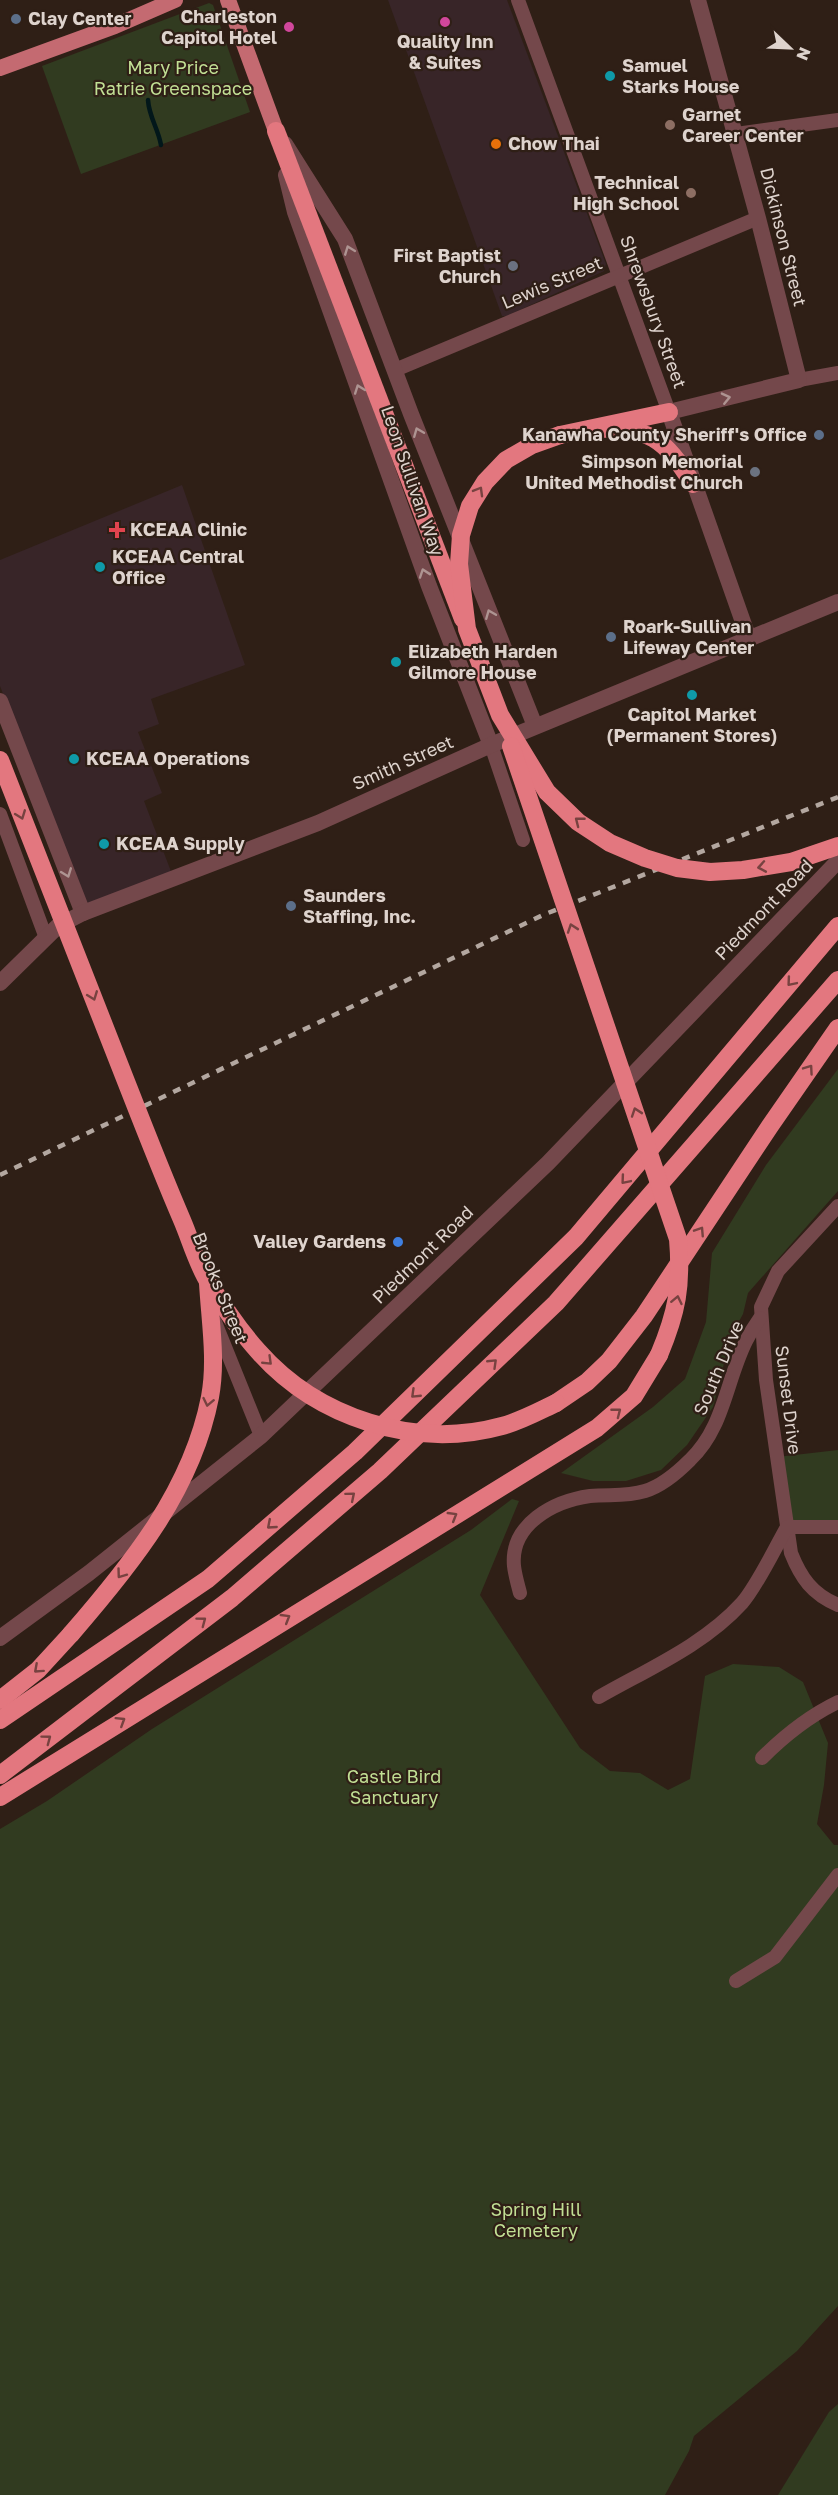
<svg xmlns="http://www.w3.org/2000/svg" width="838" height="2495" font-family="'Golos Text',sans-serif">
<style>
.commercial{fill:#382528}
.green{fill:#313b20}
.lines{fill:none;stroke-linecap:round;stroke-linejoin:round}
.stream{stroke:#02171a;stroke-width:4.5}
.minor{stroke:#74484b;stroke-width:14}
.tertiary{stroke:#74484b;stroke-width:16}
.primary{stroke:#c46a71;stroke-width:16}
.motorway{stroke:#e3777f;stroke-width:18}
.rail{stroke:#b3a7a0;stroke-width:4.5;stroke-dasharray:8 8;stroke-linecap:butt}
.motorway-bridge{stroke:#e3777f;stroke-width:18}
.oneway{stroke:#ae9492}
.oneway2{stroke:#774240}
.service-dot{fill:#5c6f8a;stroke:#2f1f16;stroke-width:2}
.hotel-dot{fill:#d1479c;stroke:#2f1f16;stroke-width:2}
.culture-dot{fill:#0f9aa8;stroke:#2f1f16;stroke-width:2}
.education-dot{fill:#8d6e63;stroke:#2f1f16;stroke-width:2}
.food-dot{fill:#e8710a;stroke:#2f1f16;stroke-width:2}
.worship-dot{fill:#6b7280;stroke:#2f1f16;stroke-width:2}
.health-dot{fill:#e0444e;stroke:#2f1f16;stroke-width:2}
.shop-dot{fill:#3f7fe0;stroke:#2f1f16;stroke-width:2}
.labels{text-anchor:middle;stroke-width:4.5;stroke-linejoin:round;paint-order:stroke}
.poi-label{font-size:18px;font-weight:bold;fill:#ded3cd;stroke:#2f1f16;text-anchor:start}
.park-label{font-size:18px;fill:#c1df94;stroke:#2f1f16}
.street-label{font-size:18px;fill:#ded3cd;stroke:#2f1f16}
</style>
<rect width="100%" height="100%" fill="#2f1f16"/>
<!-- commercial -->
<g class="commercial">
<polygon points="388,0 507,0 606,264 604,271 507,316 502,316"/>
<polygon points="182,485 245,665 151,699 159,724 138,732 162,793 144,801 172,874 87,911 0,686 0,560"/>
</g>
<!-- green -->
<g class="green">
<polygon points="209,3 213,5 250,112 81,174 42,66"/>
<polygon points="838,1069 838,1191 748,1293 743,1314 731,1336 713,1407 687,1445 661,1470 626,1481 593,1481 561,1473 653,1407 685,1379 706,1322 712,1253 766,1165"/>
<polygon points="838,1450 838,1527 787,1527 777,1457"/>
<polygon points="512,1499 519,1501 480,1595 580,1748 610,1771 640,1773 668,1790 690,1779 705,1676 733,1664 779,1667 803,1682 828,1743 824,1785 817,1824 834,1845 838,1845 838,2306 797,2351 694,2436 689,2451 665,2495 0,2495 0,1829 47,1801 152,1729 471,1530"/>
<polygon points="838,2404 838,2495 778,2495 829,2412"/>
</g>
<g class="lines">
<!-- stream -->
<path class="stream" d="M148,100C149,117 158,128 161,145"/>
<!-- minor -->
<g class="minor">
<polyline points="518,0 669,412"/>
<polyline points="736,134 838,120"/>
<polyline points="395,370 758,218"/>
<polyline points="799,380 838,373"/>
<polyline points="491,745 523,840"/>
<polyline points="0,814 46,938"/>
<path d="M838,1206L778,1271L761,1307L766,1380L791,1553C801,1578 812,1594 838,1605"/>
<polyline points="215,1322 261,1436"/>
<path d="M520,1593C518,1585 515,1575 514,1566C510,1524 554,1501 590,1496C609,1494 626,1497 645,1491C662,1486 677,1473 690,1460C724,1428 726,1381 746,1341C750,1333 755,1325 760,1318"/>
<path d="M599,1697C648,1669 704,1645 742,1603C757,1586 775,1548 787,1527H838"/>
<path d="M762,1758C785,1735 809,1716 838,1702"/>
<polyline points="736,1981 775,1957 838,1875"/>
</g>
<!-- tertiary -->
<g class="tertiary">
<polyline points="698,0 758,218 799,380 669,412 749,639"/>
<polyline points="285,144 345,239 411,414 535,726"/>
<polyline points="286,175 295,212 429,586 491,745"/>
<polyline points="0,701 83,913"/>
<polyline points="0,983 58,926 83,913 318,823 491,745 838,602"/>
<polyline points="0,1638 89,1573 261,1436 548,1163 838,861"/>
</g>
<!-- primary -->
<g class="primary">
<polyline points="228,0 276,131"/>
<polyline points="0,68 115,26 175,0"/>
</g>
<!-- motorway -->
<g class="motorway">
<polyline points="276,131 463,619"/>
<path d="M595,429C650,427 664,438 693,484"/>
<polyline points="560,435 669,412"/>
<polyline points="556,1403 587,1382 609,1361 644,1316 770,1126 838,1028"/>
<polyline points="0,1700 38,1670 71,1634"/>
<polyline points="0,1720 208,1579 355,1452 576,1237 838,926"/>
<polyline points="0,1775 232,1598 380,1471 556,1303 838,980"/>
<polyline points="0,1797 597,1428 634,1396 659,1355"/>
</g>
<!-- rail -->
<polyline class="rail" points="0,1175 543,915 838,797"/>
<!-- motorway-bridge -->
<g class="motorway-bridge">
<polyline points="560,435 532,445 506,460 485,482 470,506 461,535 459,564 467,629 500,715 547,792 578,822 610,843 645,858 677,868 710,872 743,870 791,862 838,846"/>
<path d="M511,746L678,1239C682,1286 677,1312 659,1355"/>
<path d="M0,760C40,862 80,964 120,1066C140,1117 160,1169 182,1220C191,1241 197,1264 209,1283C223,1306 240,1331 258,1351C317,1418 415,1450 502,1426C521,1421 539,1411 556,1403"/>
<path d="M71,1634C131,1565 192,1490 210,1397C217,1360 210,1320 208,1283"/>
</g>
</g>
<!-- one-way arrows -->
<defs><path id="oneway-chevron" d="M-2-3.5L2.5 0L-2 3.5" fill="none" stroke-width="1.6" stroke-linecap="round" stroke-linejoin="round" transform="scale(1.5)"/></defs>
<g class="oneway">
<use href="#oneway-chevron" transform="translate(349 250) rotate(-111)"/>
<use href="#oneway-chevron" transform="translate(359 389) rotate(-110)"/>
<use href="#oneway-chevron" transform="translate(726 398) rotate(-13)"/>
<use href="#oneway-chevron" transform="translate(418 432) rotate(-112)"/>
<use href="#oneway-chevron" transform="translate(424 573) rotate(-109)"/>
<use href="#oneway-chevron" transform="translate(490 614) rotate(-112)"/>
<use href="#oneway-chevron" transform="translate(67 873) rotate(69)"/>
</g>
<g class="oneway2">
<use href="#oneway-chevron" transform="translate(479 491) rotate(-60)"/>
<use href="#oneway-chevron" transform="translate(21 815) rotate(69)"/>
<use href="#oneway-chevron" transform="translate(579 821) rotate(-142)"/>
<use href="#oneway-chevron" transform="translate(762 867) rotate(170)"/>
<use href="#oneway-chevron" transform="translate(572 928) rotate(-109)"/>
<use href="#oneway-chevron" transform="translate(791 982) rotate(130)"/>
<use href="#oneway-chevron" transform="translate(93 996) rotate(69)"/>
<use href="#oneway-chevron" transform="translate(809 1069) rotate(-55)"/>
<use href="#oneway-chevron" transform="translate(636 1112) rotate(-109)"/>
<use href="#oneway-chevron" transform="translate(625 1180) rotate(130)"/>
<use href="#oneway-chevron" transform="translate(700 1231) rotate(-57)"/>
<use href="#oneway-chevron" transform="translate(677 1300) rotate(-78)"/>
<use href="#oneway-chevron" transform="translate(268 1361) rotate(44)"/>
<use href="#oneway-chevron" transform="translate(493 1363) rotate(-44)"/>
<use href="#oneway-chevron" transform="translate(415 1394) rotate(136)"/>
<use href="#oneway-chevron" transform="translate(208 1402) rotate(102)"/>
<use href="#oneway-chevron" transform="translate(617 1412) rotate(-38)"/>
<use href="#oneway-chevron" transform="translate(351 1496) rotate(-40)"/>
<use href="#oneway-chevron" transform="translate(453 1516) rotate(-31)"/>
<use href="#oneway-chevron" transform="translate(271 1525) rotate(139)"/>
<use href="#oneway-chevron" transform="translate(121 1574) rotate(126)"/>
<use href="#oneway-chevron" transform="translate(286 1618) rotate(-31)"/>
<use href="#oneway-chevron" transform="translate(202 1621) rotate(-37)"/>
<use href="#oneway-chevron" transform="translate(38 1669) rotate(138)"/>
<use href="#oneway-chevron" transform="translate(121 1721) rotate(-32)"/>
<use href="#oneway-chevron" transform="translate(47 1739) rotate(-37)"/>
</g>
<!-- markers -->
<g class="service-dot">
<circle cx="16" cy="19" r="6"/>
<circle cx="819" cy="435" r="6"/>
<circle cx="611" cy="637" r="6"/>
<circle cx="291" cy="906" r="6"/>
</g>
<g class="hotel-dot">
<circle cx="445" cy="22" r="6"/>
<circle cx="289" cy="27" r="6"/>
</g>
<g class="culture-dot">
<circle cx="610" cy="76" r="6"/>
<circle cx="100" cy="567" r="6"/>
<circle cx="396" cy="662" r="6"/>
<circle cx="692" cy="695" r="6"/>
<circle cx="74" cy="759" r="6"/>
<circle cx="104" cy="844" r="6"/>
</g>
<g class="education-dot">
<circle cx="670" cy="125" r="6"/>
<circle cx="691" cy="193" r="6"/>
</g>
<circle class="food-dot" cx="496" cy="144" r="6"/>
<g class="worship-dot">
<circle cx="513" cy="266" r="6"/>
<circle cx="755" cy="472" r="6"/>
</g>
<path class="health-dot" d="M114 521h6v6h6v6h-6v6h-6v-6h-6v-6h6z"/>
<circle class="shop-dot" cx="398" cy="1242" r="6"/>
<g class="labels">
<!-- poi labels -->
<g class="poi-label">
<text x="277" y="23" text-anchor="end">Charleston<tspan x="277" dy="21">Capitol Hotel</tspan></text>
<text x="28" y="25">Clay Center</text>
<text x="445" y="48" text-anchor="middle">Quality Inn<tspan x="445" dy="21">&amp; Suites</tspan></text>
<text x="622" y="72">Samuel<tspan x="622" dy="21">Starks House</tspan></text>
<text x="682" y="121">Garnet<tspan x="682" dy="21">Career Center</tspan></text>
<text x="508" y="150">Chow Thai</text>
<text x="679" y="189" text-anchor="end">Technical<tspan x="679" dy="21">High School</tspan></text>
<text x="501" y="262" text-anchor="end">First Baptist<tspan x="501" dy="21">Church</tspan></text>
<text x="807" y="441" text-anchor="end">Kanawha County Sheriff's Office</text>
<text x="743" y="468" text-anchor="end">Simpson Memorial<tspan x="743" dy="21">United Methodist Church</tspan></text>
<text x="130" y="536">KCEAA Clinic</text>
<text x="112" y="563">KCEAA Central<tspan x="112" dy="21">Office</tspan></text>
<text x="623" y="633">Roark-Sullivan<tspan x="623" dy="21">Lifeway Center</tspan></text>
<text x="408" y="658">Elizabeth Harden<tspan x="408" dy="21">Gilmore House</tspan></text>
<text x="692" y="721" text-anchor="middle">Capitol Market<tspan x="692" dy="21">(Permanent Stores)</tspan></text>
<text x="86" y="765">KCEAA Operations</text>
<text x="116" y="850">KCEAA Supply</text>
<text x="303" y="902">Saunders<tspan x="303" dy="21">Staffing, Inc.</tspan></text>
<text x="386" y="1248" text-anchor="end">Valley Gardens</text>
</g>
<!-- park labels -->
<g class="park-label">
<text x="173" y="74">Mary Price<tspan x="173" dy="21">Ratrie Greenspace</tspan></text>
<text x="394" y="1783">Castle Bird<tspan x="394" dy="21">Sanctuary</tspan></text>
<text x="536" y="2216">Spring Hill<tspan x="536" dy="21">Cemetery</tspan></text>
</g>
<!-- street labels -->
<g class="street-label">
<text transform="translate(783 237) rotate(76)" y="6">Dickinson Street</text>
<text transform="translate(552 283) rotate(-23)" y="6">Lewis Street</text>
<text transform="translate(653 312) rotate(70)" y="6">Shrewsbury Street</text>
<text transform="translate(412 481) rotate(71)" y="6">Leon Sullivan Way</text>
<text transform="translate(403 763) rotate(-24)" y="6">Smith Street</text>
<text transform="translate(764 910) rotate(-46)" y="6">Piedmont Road</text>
<text transform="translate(423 1255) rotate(-44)" y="6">Piedmont Road</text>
<text transform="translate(220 1288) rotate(68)" y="6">Brooks Street</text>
<text transform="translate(719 1368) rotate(-67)" y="6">South Drive</text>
<text transform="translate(788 1400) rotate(83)" y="6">Sunset Drive</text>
</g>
</g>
<!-- north arrow -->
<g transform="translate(790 48) rotate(113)" stroke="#2f1f16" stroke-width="4.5" paint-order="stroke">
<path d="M0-4.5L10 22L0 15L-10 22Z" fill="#ded3cd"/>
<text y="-9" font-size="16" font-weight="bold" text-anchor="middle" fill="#ded3cd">N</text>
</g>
</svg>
